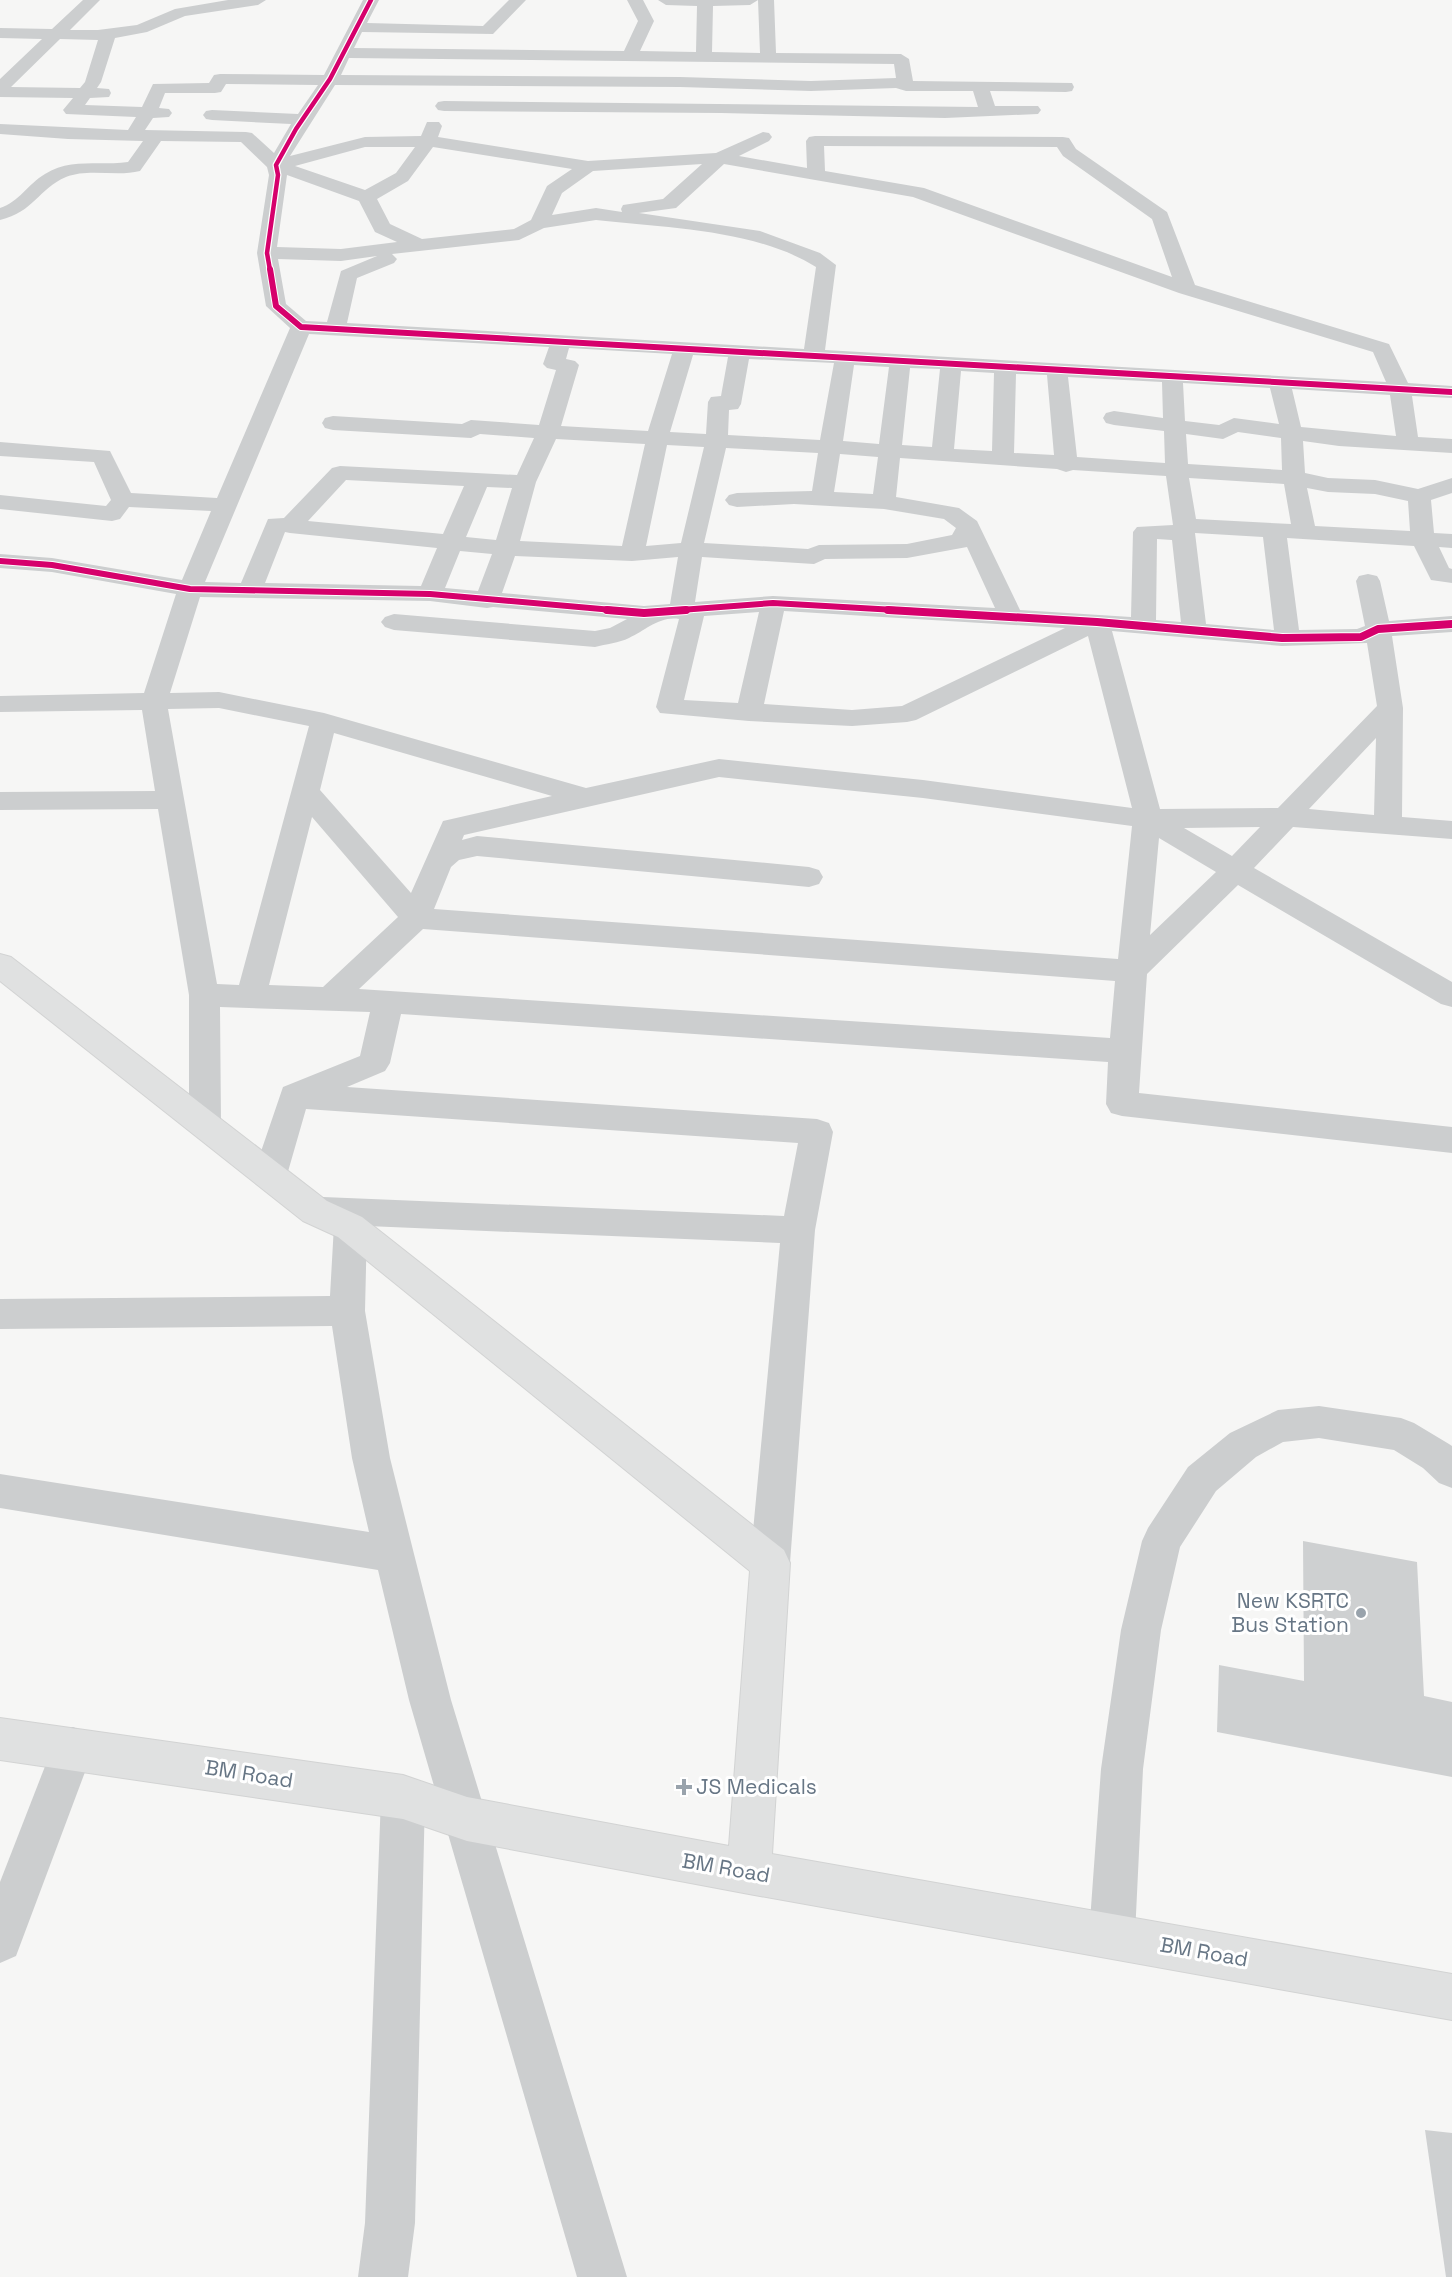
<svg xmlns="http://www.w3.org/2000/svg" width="1452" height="2277" font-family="'Space Grotesk',sans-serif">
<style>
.building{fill:#ced0d1}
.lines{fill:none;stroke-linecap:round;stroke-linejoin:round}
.major-casing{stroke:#d2d3d3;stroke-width:2}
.minor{fill:#cccecf;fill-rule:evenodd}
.major{fill:#e0e1e1;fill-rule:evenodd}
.cycleway-far2-casing{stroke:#fff;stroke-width:7}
.cycleway-far1-casing{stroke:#fff;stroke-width:8}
.cycleway-casing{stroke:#fff;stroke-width:10}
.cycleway-far2{stroke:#d6006c;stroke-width:4.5}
.cycleway-far1{stroke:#d6006c;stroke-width:6}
.cycleway{stroke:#d6006c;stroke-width:8}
.poi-dot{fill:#99a3ac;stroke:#fff;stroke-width:2}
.labels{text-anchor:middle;stroke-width:6;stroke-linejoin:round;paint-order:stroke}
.near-poi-label{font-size:21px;fill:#677685;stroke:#fff;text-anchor:end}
.near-street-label{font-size:21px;fill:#677685;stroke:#fff}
</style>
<rect width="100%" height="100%" fill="#f6f6f5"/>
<!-- building -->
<g class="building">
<polygon points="1303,1541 1417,1562 1424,1696 1452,1702 1452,1777 1217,1732 1219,1665 1304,1681"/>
<polygon points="1425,2130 1452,2133 1452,2277 1446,2277"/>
</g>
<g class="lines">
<defs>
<polygon id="major" points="0,954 11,957 327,1201 362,1217 784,1550 790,1563 772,1854 1452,1974 1452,2020 749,1894 467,1841 403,1819 0,1760 0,1718 403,1775 467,1797 729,1846 750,1571 338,1237 303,1221 0,981"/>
</defs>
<!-- major casing -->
<use href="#major" class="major-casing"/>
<!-- minor -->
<g class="minor">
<path d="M83,0H100L70,30H98L137,25L175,9L228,0H266L258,5L185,16L147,32L115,38L101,82L97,88L109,89L111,93L109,97L90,98L85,105L142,107L153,84L209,83L214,75L220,74L324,75L363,0H379L367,23L483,26L509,0H526L493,34L362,32L354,48L624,51L638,21L627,0H643L654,21L640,51L696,52L697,6L666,5L658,0H758L750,5L713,6L712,52L760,53L758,0H774L776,53L901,54L909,59L913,81L1072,83L1074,87L1072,91L1066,92L990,91L995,106H1038L1041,110L1038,114L945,118L721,113L444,111L438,110L435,106L438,102L444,101L978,107L973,91H906L896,88L811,91L680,87L335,85L290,156L365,137L421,136L427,122H439L442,126L438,137L588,161L716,153L763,132L769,133L772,137L769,141L739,156L807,168L806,141L809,137L815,136L1063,137L1069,138L1076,149L1167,212L1195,285L1389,344L1408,383L1452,386V398L1412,396L1418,437L1452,439V453L1339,446L1303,441L1305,473L1328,478L1375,480L1418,489L1452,478V493L1431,500L1434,533L1452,534V548L1439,547L1449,568L1452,569V583L1431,580L1414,546L1287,538L1299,630L1357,629L1365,626L1356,581L1359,576L1368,574L1377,576L1380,581L1389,621L1452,616V632L1392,636L1403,708L1402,817L1452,821V839L1293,827L1254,868L1452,982V1007L1441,1004L1238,885L1147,974L1139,1093L1452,1127V1153L1122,1116L1111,1113L1106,1104L1108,1062L401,1014L390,1063L385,1071L347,1087L817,1119L829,1123L833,1132L815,1230L790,1563L784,1576L770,1581L756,1576L750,1563L780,1243L367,1226L365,1311L390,1458L414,1554L451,1700L627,2277H577L409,1700L378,1570L0,1508V1474L369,1532L352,1458L332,1326L0,1329V1299L330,1296L334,1225L311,1221L306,1211L311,1201L323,1197L784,1216L798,1143L306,1109L287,1175L282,1184L270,1188L258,1184L253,1175L283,1087L360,1056L370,1012L220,1007L221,1124L217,1133L205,1137L193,1133L189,1124V995L158,809L0,810V792L155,791L142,710L0,712V696L144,693L176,594L52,572L0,568V554L52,558L182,580L211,511L129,507L120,519L112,521L0,509V495L106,506L111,500L94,462L0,456V442L110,451L131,493L217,498L290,328L266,306L257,253L269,175L267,167L241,142L161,141L140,171C117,177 88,168 66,177C38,189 34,212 0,220V208C19,202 28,184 45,174C70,158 100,166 128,162L143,141L68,139L0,134V124L128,130L136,117L66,114L63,110L73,98L0,97V79L42,39L0,38V28L52,29ZM60,39L98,40L85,82L80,88L11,87ZM349,58L894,64L896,78L811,81L680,77L341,75ZM226,84L318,85L298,114L212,110L206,111L203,115L206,119L212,120L291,124L274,153L252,133L246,132L145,130L153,118L169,117L172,113L169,109L159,108L165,93H215L221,92ZM824,146L1057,147L1063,156L1152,219L1172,277L924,188L825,171ZM365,147H415L396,173L365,190L295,166ZM433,147L572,169L547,186L531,220L514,229L422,239L390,224L377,199L408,181ZM702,164L663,199L623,205L621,209L622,212L596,208L552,215L562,193L593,171ZM724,164L913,197L1179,293L1373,352L1386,382L825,350L836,265L820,253L760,231L639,213L676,208ZM287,175L359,201L375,232L397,242L341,249L277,247ZM596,220C666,228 755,229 816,267L804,349L347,323L357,278L394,263L397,259L392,254L519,240L544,228ZM377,256L341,271L327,322L306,321L286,304L278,259L341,261ZM309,334L549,347L543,364L547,368L556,370L539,425L471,420L462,424L333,416L325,418L322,423L325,428L333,430L471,438L480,434L534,438L517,475L340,466L332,468L284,518L268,519L241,583L205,582ZM569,348L672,354L648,431L561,426L579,365L575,361L566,359ZM693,355L728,357L721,396L711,397L708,402L706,434L670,432ZM749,359L834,363L820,440L728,435L729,410L738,409L741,404ZM854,365L889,367L879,444L843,441ZM910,368L940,369L932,447L902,445ZM961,371L994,373L992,451L954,449ZM1016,374L1047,375L1054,455L1014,453ZM1068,377L1162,382L1163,418L1114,411L1106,413L1103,418L1106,423L1114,425L1164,431L1165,463L1077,457ZM1183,383L1270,388L1279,424L1234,418L1219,425L1185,421ZM1292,389L1390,395L1396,436L1301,427ZM1238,432L1281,438L1282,470L1188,464L1186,434L1223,439ZM556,439L645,444L622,546L520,541L536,482ZM667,445L704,447L681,543L646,546ZM726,448L818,453L812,491L737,493L729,495L725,500L729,505L737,507L794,504L884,509L944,519L956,528L952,535L907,544L819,545L808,549L704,543ZM840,454L878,457L873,494L834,492ZM900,458L1057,469L1066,472L1073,470L1166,476L1173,525L1137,527L1133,532L1131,617L1020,610L977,521L959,508L896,497ZM1189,478L1284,484L1291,524L1196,519ZM346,480L464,486L443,534L308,521ZM487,487L512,488L496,540L466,537ZM1307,488L1328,492L1375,494L1408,501L1410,531L1315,526ZM285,532L290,533L437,548L421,586L265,583ZM1195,533L1263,537L1274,630L1206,624ZM1157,539L1172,540L1181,622L1156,620ZM967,547L995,608L773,596L695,602L702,557L814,564L825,559L907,558ZM460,551L492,554L478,591L445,588ZM515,556L632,561L678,557L670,604L644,606L502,593ZM200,597L430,601L487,608L493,607L627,619L610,628L595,631L394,614L385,617L381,622L385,627L394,630L595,647C606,644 619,643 629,638C645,631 659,616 679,619L656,707L660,713L749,721L852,726L907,722L916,720L1088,636L1132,808L923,780L719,759L586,788L324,713L219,692L170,693ZM784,611L1065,628L902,706L852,710L764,704ZM759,612L738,703L684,700L704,616ZM1112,631L1282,646L1367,643L1377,706L1278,808L1160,809ZM219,708L309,726L239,985L217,984L168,709ZM334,733L552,796L443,821L411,893L320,790ZM1376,738L1374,815L1309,809ZM719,777L923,798L1132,826L1118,959L434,909L451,867L459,860L477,856L809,887L819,884L823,877L819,870L809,867L477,836L462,840L464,835ZM312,817L398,917L323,987L269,985ZM1260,827L1232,856L1184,828ZM1159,838L1216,872L1150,935ZM423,929L1115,981L1110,1038L359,989Z"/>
<polygon points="1319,1406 1401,1418 1414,1423 1449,1444 1452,1446 1452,1488 1439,1483 1423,1468 1394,1450 1319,1438 1283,1442 1256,1457 1216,1491 1180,1547 1161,1630 1143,1769 1135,1935 1128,1951 1112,1958 1096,1951 1089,1935 1101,1769 1121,1630 1142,1541 1148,1528 1188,1467 1230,1433 1278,1410"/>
<polygon points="73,1727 88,1733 94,1748 16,1956 0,1963 0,1882 58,1733"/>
<polygon points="403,1775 418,1782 425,1797 415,2223 408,2277 358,2277 365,2223 381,1797 388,1782"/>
</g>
<!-- major -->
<use href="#major" class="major"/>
<defs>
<polyline id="cycleway-far2" points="270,270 267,253 278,175 276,165 296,129 330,79 371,0"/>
<g id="cycleway-far1">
<polyline points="270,269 276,306 301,327 1452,392"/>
<polyline points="0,561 52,565 190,589 430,594 624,611"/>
<polyline points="667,611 773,603 913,611"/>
</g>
<g id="cycleway">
<polyline points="607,610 644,613 686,610"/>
<polyline points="888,610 1097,622 1282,638 1361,637 1378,629 1452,624"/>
</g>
</defs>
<!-- cycleway-far2 casing -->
<use href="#cycleway-far2" class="cycleway-far2-casing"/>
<!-- cycleway-far1 casing -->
<use href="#cycleway-far1" class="cycleway-far1-casing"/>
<!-- cycleway casing -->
<use href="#cycleway" class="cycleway-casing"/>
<!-- cycleway-far2 -->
<use href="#cycleway-far2" class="cycleway-far2"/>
<!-- cycleway-far1 -->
<use href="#cycleway-far1" class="cycleway-far1"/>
<!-- cycleway -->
<use href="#cycleway" class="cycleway"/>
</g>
<!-- markers -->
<g class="poi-dot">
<circle cx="1361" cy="1613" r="6"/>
<path d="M681 1778h6v6h6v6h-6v6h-6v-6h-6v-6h6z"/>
</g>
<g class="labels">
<!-- near-poi labels -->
<g class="near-poi-label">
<text x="1349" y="1608">New KSRTC<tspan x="1349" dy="24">Bus Station</tspan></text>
<text x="696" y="1794" text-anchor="start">JS Medicals</text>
</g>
<!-- near-street labels -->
<g class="near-street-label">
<text transform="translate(249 1774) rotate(9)" y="7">BM Road</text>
<text transform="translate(726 1868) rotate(10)" y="7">BM Road</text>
<text transform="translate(1204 1952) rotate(10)" y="7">BM Road</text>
</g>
</g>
</svg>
